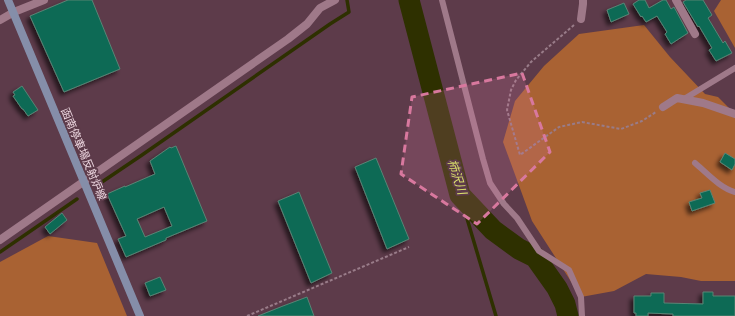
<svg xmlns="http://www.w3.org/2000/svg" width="735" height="316" font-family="'Varela Round','Noto Sans JP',sans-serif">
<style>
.forest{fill:#a96233}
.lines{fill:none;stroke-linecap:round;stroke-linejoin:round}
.stream{stroke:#2e3000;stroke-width:3.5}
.river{stroke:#2e3000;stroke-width:21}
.building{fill:#096b55;stroke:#598475;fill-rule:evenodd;filter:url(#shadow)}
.path{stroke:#997c89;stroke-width:2;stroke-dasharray:3 2;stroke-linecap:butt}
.lane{stroke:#9f7989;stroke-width:6}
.street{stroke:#9f7989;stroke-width:8}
.secondary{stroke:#858ea9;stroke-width:8}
.marked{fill:#d8789e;fill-opacity:0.2;stroke:#d8789e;stroke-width:3;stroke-dasharray:8 5;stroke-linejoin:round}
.labels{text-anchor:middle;stroke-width:3.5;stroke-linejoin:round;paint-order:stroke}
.street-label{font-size:11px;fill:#edd7e0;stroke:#5d3b4a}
.water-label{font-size:12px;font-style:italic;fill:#dbe16b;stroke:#5d3b4a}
</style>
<defs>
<filter id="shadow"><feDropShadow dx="-3.5" dy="3.5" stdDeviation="2" flood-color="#0009"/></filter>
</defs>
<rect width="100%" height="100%" fill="#5d3b4a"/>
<!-- forest -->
<g class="forest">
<polygon points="721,0 735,0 735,48 714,11"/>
<polygon points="644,25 670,57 705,94 718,97 735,114 735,281 701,281 681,277 646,274 614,291 581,297 532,221 503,142 515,101 544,66 579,34"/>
<polygon points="48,236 97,243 127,316 0,316 0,262"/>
</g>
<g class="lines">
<!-- stream -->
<g class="stream">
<polyline points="99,184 142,155 330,24 349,12 347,0"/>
<polyline points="460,195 496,316"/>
<polyline points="0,252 77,199"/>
</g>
<!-- river -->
<polyline class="river" points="409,0 460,195 493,230 519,249 535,257 557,288 565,304 568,316"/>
</g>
<!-- building -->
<g class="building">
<polygon points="68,0 92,0 120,69 64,92 30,16"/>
<polygon points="639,0 645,0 649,8 663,0 666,0 671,9 674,7 688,33 671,44 665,34 667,32 657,16 646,22 642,16 641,17 633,4"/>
<polygon points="686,0 703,0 712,15 708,18 723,43 725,41 732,53 716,61 709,50 712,48 699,26 698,27 683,2"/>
<polygon points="624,3 629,14 611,22 607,10"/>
<polygon points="22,86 38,110 28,116 23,109 22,109 13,96 15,95 13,92"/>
<path d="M176,146L207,221L166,238V240L126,257L118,239L126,236L107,194L125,186V187L155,174L150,161L170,147L171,148ZM164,207L172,226L145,237L137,219Z"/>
<polygon points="725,153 735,159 735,164 732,170 720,162"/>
<polygon points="376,158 409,239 387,249 355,167"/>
<polygon points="710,190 715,203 692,211 689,202 702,198 700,193"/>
<polygon points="299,192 332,273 311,283 278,201"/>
<polygon points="62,213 67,220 50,234 45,227"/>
<polygon points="160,277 166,290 150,296 145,283"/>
<polygon points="703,292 713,292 713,296 735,296 735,316 673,316 673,314 648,313 648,316 636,316 636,313 634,313 634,296 651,296 651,293 664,293 664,303 703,304"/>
<polygon points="307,297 314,316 258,316 283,306"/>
</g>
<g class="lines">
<!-- path -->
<g class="path">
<polyline points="574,25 531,62 516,80 511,90 507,110 520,155 559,127 582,122 621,129 642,121 656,112"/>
<polyline points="247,316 409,247"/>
</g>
<!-- lane -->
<g class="lane">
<polyline points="442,0 483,159 490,183 504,204 517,218 539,251 569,270 581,297 582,316"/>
<polyline points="684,99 735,68"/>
<path d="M695,163C707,173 720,188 735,192"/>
</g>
<!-- street -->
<g class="street">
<polyline points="676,0 695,34"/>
<polyline points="581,19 583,4 583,0"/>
<polyline points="0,20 14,12 44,0"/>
<polyline points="663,107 677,98 703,103 735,114"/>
<polyline points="0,240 288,39 307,24 320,8 335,0"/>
</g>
<!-- secondary -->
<polyline class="secondary" points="8,0 140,316"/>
</g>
<!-- marked area -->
<path class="marked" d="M522,73L550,152L477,224L401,174L412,97Z"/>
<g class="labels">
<!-- street labels -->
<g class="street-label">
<text transform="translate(84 154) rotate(67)" y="4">函南停車場反射炉線</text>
</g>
<!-- water labels -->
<g class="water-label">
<text transform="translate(457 177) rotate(72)" y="4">柿沢川</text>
</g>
</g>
</svg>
